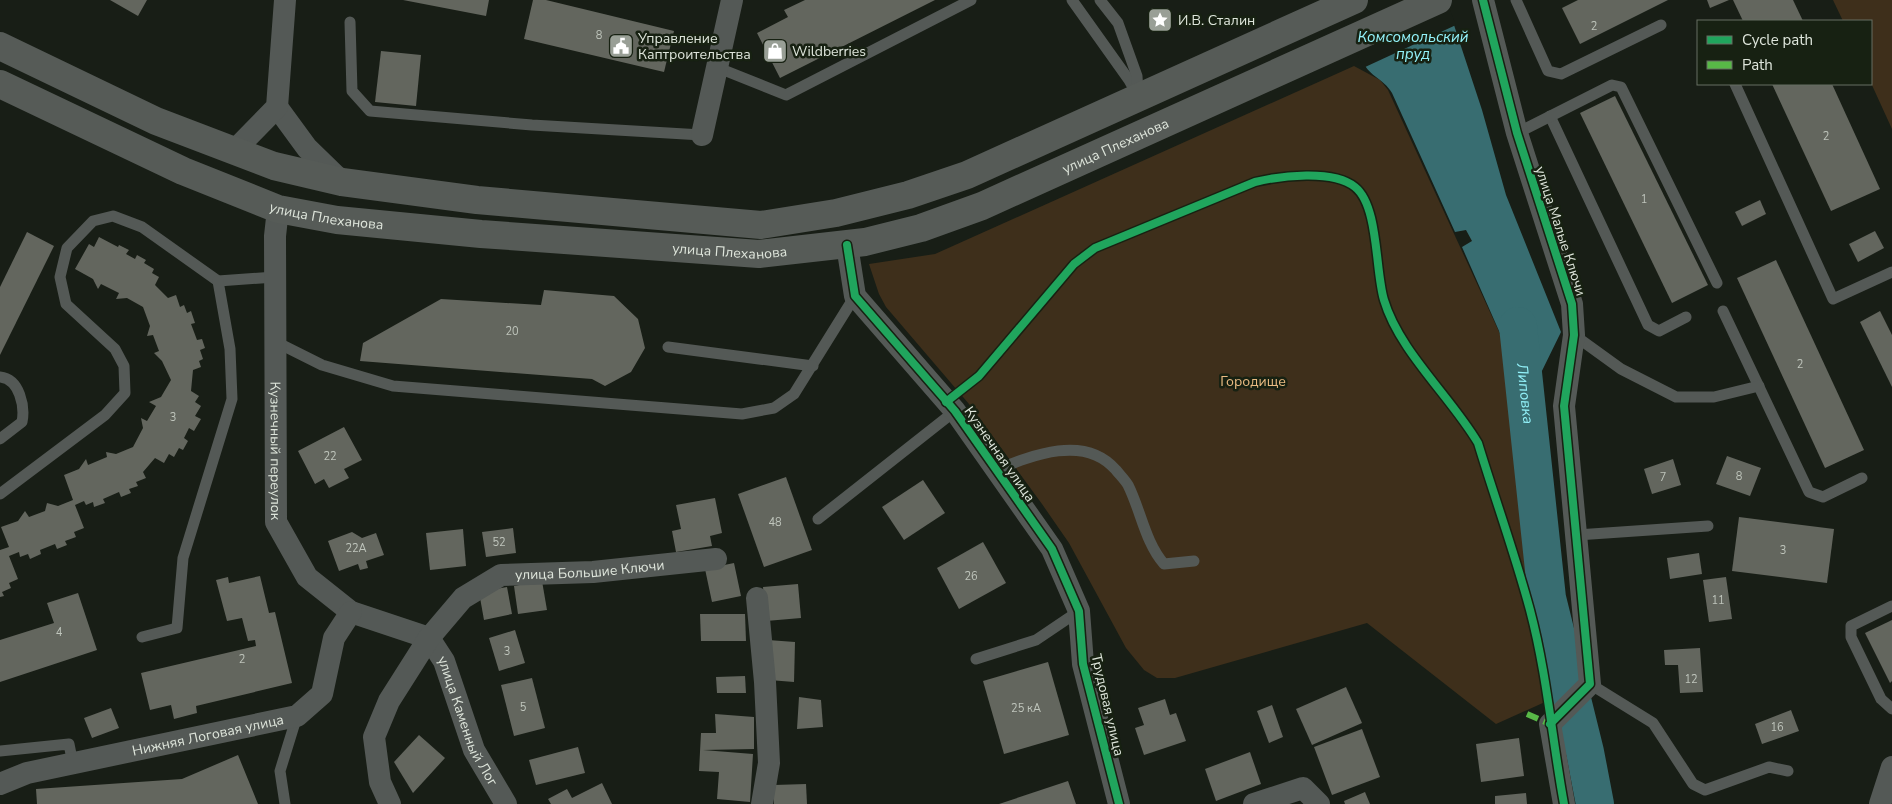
<svg xmlns="http://www.w3.org/2000/svg" width="1892" height="804" font-family="'Nunito Sans',sans-serif">
<style>
.green{fill:#3e2f1b}
.water{fill:#386d71}
.pier{fill:#181e16}
.lines{fill:none;stroke-linecap:round;stroke-linejoin:round}
.river{stroke:#386d71;stroke-width:38}
.building{fill:#63665e}
.service{stroke:#545956;stroke-width:11}
.minor{stroke:#545956;stroke-width:22}
.secondary{stroke:#565b57;stroke-width:28}
.quiet{stroke:#58b947;stroke-width:6;stroke-dasharray:12 6;stroke-linecap:butt}
.cycleway-casing{stroke:#172112;stroke-width:11}
.cycleway{stroke:#20a55d;stroke-width:8}
.labels{text-anchor:middle;stroke-width:5;stroke-linejoin:round;paint-order:stroke}
.number-label{font-size:11px;fill:#bfc5bc}
.poi-label{font-size:14px;fill:#dee5db;stroke:#172112;text-anchor:start}
.street-label{font-size:14px;fill:#dee5db;stroke:#172112}
.park-label{font-size:14px;fill:#eabb82;stroke:#172112}
.water-label{font-size:15px;font-style:italic;fill:#93f2fa;stroke:#172112}
</style>
<rect width="100%" height="100%" fill="#181e16"/>
<!-- green -->
<g class="green">
<polygon points="1833,0 1892,0 1892,129 1871,83 1871,21 1843,21"/>
<polygon points="1354,66 1380,80 1388,90 1512,360 1522,402 1522,429 1556,697 1496,724 1367,623 1175,678 1157,678 1144,670 1126,648 1069,543 1042,504 969,404 886,307 879,294 869,264 935,254"/>
</g>
<!-- water -->
<path class="water" d="M1453,22L1482,110L1506,195L1561,332L1538,379L1523,378L1510,350L1513,345L1510,337L1503,340L1462,247L1472,241L1466,230L1455,232L1392,93C1383,78 1370,77 1363,62Z"/>
<!-- pier -->
<polygon class="pier" points="1335,0 1446,0 1456,25 1363,68"/>
<g class="lines">
<!-- river -->
<path class="river" id="s1" d="M1518,326L1547,598L1585,752L1595,804"/>
</g>
<!-- building -->
<g class="building">
<polygon points="110,0 147,0 138,16"/>
<polygon points="403,0 489,0 486,16"/>
<polygon points="533,0 546,0 674,31 664,72 524,39"/>
<polygon points="805,0 935,0 780,78 757,33 788,17 784,10"/>
<polygon points="1578,0 1668,0 1580,44 1562,8"/>
<polygon points="1707,0 1729,0 1710,8"/>
<polygon points="1733,0 1793,0 1803,21 1743,21"/>
<polygon points="381,51 421,55 416,106 375,102"/>
<polygon points="1772,84 1832,84 1880,189 1831,211"/>
<polygon points="1615,96 1708,285 1672,303 1580,113"/>
<polygon points="1760,200 1766,214 1742,226 1735,212"/>
<polygon points="1875,231 1884,248 1858,262 1849,244"/>
<polygon points="27,232 54,246 0,355 0,287"/>
<polygon points="99,237 118,247 119,245 129,250 126,254 135,259 137,255 146,260 144,263 154,269 152,273 159,277 155,285 168,298 176,295 180,307 184,305 187,313 191,311 195,323 191,324 197,340 202,339 205,348 200,350 203,359 199,361 201,367 193,370 191,391 199,396 195,402 201,406 195,416 201,419 194,431 189,428 184,438 188,441 183,450 179,448 174,457 169,454 164,463 155,458 143,472 146,478 136,482 138,486 129,489 131,493 121,497 119,492 103,499 105,503 94,507 93,502 86,505 84,501 75,505 84,528 74,532 76,537 65,541 67,545 57,549 55,544 40,550 41,554 30,559 28,554 20,557 19,552 9,556 18,579 9,583 11,588 2,592 4,596 0,597 0,550 9,547 1,527 18,521 25,511 29,517 45,511 47,503 58,506 73,500 64,475 79,469 86,459 88,465 107,457 106,452 116,454 133,447 143,428 141,418 147,421 156,406 149,402 161,397 171,380 162,361 154,353 159,351 153,335 147,336 150,326 143,307 127,298 116,299 119,293 101,284 98,289 93,279 75,269 89,244 94,247"/>
<polygon points="1776,260 1864,450 1825,468 1737,278"/>
<polygon points="544,290 614,296 638,319 645,348 631,372 605,386 592,379 360,361 363,343 441,299 541,305"/>
<polygon points="1880,311 1892,335 1892,387 1860,322"/>
<polygon points="344,427 362,460 344,469 349,478 329,488 324,479 315,484 298,451"/>
<polygon points="1727,456 1761,468 1750,496 1716,484"/>
<polygon points="1673,459 1681,485 1652,494 1644,469"/>
<polygon points="786,477 812,550 764,567 738,494"/>
<polygon points="923,480 945,513 904,540 882,507"/>
<polygon points="715,498 722,533 710,536 712,546 676,552 672,531 681,529 676,505"/>
<polygon points="1739,517 1834,529 1827,583 1732,571"/>
<polygon points="513,528 516,553 486,557 482,532"/>
<polygon points="463,529 466,566 430,570 426,533"/>
<polygon points="352,532 362,538 376,533 384,555 366,561 368,568 360,570 358,564 339,571 328,541"/>
<polygon points="983,542 1006,583 959,609 937,568"/>
<polygon points="1699,553 1702,574 1670,579 1667,558"/>
<polygon points="734,563 741,596 712,602 705,569"/>
<polygon points="260,576 269,613 275,612 292,683 196,706 197,713 174,719 171,705 150,710 141,673 256,646 255,640 248,641 242,618 227,621 216,580 228,577 229,583"/>
<polygon points="1726,577 1732,619 1709,622 1703,580"/>
<polygon points="542,581 547,610 518,614 514,586"/>
<polygon points="798,584 801,618 766,621 763,587"/>
<polygon points="507,587 512,614 484,620 479,592"/>
<polygon points="78,593 97,650 0,682 0,640 54,623 47,603"/>
<polygon points="700,614 745,614 746,641 701,641"/>
<polygon points="1892,620 1892,681 1890,683 1865,633"/>
<polygon points="515,630 525,663 499,671 489,638"/>
<polygon points="768,640 795,642 794,682 769,680"/>
<polygon points="1700,648 1703,692 1680,693 1678,665 1665,665 1664,650"/>
<polygon points="1048,662 1069,735 1004,754 983,681"/>
<polygon points="745,676 746,693 717,693 716,677"/>
<polygon points="532,678 545,728 514,736 501,685"/>
<polygon points="1346,687 1362,723 1312,745 1296,709"/>
<polygon points="799,697 821,700 823,727 797,729"/>
<polygon points="1165,699 1170,715 1176,713 1186,741 1144,755 1135,728 1144,725 1138,708"/>
<polygon points="1272,705 1283,737 1269,743 1257,711"/>
<polygon points="111,708 119,728 92,738 84,718"/>
<polygon points="1791,710 1799,731 1762,744 1755,724"/>
<polygon points="715,714 754,717 754,749 703,750 753,754 750,802 717,799 719,772 699,771 701,733 716,733"/>
<polygon points="1362,729 1380,777 1332,795 1314,747"/>
<polygon points="419,735 445,758 413,793 394,762"/>
<polygon points="1519,738 1524,776 1481,782 1476,744"/>
<polygon points="578,747 585,773 536,785 529,760"/>
<polygon points="1250,752 1261,784 1216,801 1205,769"/>
<polygon points="238,755 258,804 37,804 36,789 182,779"/>
<polygon points="1068,781 1076,804 999,804"/>
<polygon points="602,783 612,804 551,804 548,799 567,789 572,798"/>
<polygon points="806,784 807,804 774,804 774,785"/>
<polygon points="1365,792 1370,804 1345,804 1344,801"/>
<polygon points="1526,793 1527,804 1495,804 1495,796"/>
</g>
<g class="lines">
<!-- service -->
<g class="service">
<polyline points="1072,0 1129,80 1138,96"/>
<polyline points="1100,0 1118,23 1137,76 1138,93"/>
<polyline points="1516,0 1548,71 1561,74 1661,25"/>
<polyline points="350,22 352,91 370,111 532,125 702,135"/>
<polyline points="716,67 786,95 971,0"/>
<polyline points="1735,84 1833,299 1892,272"/>
<polyline points="1550,116 1648,325 1659,331 1686,317"/>
<polyline points="1517,133 1612,85 1621,87 1717,283"/>
<polyline points="1723,311 1809,492 1823,497 1862,478"/>
<polyline points="1574,335 1621,369 1676,397 1714,397 1759,386"/>
<polyline points="276,342 322,365 393,386 742,414 774,408 794,394 855,296"/>
<polyline points="668,347 813,366"/>
<path d="M0,377C20,379 25,407 22,422L0,439"/>
<path d="M996,470C1033,455 1085,434 1116,470C1120,475 1125,480 1128,485C1141,511 1145,542 1164,564L1194,561"/>
<polyline points="0,494 105,415 125,393 124,366 115,349 66,304 60,277 67,248 93,221 113,216 142,227 218,281 275,277"/>
<polyline points="818,519 955,411"/>
<polyline points="1577,535 1708,526"/>
<polyline points="1892,606 1851,626 1851,637 1881,699 1892,709"/>
<polyline points="142,637 177,628 183,558 232,399 230,349 218,281"/>
<polyline points="976,659 1036,640 1079,611"/>
<polyline points="1590,684 1653,723 1693,784 1705,790 1769,767 1788,771"/>
<polyline points="0,751 69,744 73,764"/>
<polyline points="285,804 280,771 297,716"/>
</g>
<!-- minor -->
<g class="minor">
<polyline points="1483,0 1517,133 1572,304 1574,335 1564,406 1590,684 1550,724 1564,804"/>
<polyline points="277,107 307,148 342,182"/>
<polyline points="702,135 732,0"/>
<polyline points="234,151 277,107 285,0"/>
<path id="s2" d="M278,209L275,236L276,522L307,577L351,612L429,638"/>
<polyline points="847,245 855,296 955,411 1052,549 1079,611 1083,664 1119,804"/>
<polyline points="757,598 765,682 769,763 762,804"/>
<path id="s3" d="M429,638L444,661L474,750L506,804"/>
<path id="s4" d="M0,784L27,773L297,716L322,694L334,638L351,612"/>
<path id="s5" d="M390,804L380,782L374,737L389,701L429,638L463,598L501,575L593,572L716,559"/>
<polyline points="1254,804 1303,788 1319,804"/>
<polyline points="1880,804 1892,767"/>
</g>
<!-- secondary -->
<g class="secondary">
<polyline points="0,46 156,121 274,166 342,182 477,200 761,225 836,213 908,195 967,175 1354,0"/>
<path id="s6" d="M0,84L183,171L278,209L337,220L481,234L759,254L865,242L921,228L982,206L1438,0"/>
</g>
<!-- quiet -->
<polyline class="quiet" points="1527,714 1550,724"/>
<defs>
<g id="cycleway">
<polyline points="1483,0 1517,133 1572,304 1574,335 1564,406 1590,684 1550,724"/>
<polyline points="847,245 855,296 955,411 1052,549 1079,611 1083,664 1119,804"/>
<path d="M946,402L979,376L1074,264L1095,248L1255,182C1280,176 1333,169 1355,187C1379,206 1375,271 1384,300C1399,351 1451,397 1478,443C1495,499 1515,554 1530,610C1547,674 1552,739 1564,804"/>
</g>
</defs>
<!-- cycleway casing -->
<use href="#cycleway" class="cycleway-casing"/>
<!-- cycleway -->
<use href="#cycleway" class="cycleway"/>
</g>
<!-- icons -->
<defs>
<symbol id="sight-square" viewBox="-11 -11 22 22"><rect x="-9" y="-9" width="18" height="18" rx="4" fill="#999f96" stroke="#172112"/><path d="M0-6L1.8-2.2L6-1.7L2.9 1.2L3.7 5.4L0 3.3L-3.7 5.4L-2.9 1.2L-6-1.7L-1.8-2.2Z" fill="#fff"/></symbol>
<symbol id="civic-square" viewBox="-11 -11 22 22"><rect x="-9" y="-9" width="18" height="18" rx="4" fill="#999f96" stroke="#172112"/><path d="M-.6-6.5H3V-4.5H.6V-3L4-1V1h2V6H-6V1h2V-1L-.6-3ZM-1.2 2.5V6h2.4V2.5Z" fill="#fff"/></symbol>
<symbol id="shop-square" viewBox="-11 -11 22 22"><rect x="-9" y="-9" width="18" height="18" rx="4" fill="#999f96" stroke="#172112"/><path d="M-5-2.5h2.3a2.7 3.5 0 0 1 5.4 0H5L5.5 6h-11ZM-1.5-2.5h3a1.5 2.3 0 0 0-3 0Z" fill="#fff"/></symbol>
</defs>
<g fill-rule="evenodd">
<use href="#sight-square" x="1146" y="6" width="28" height="28"/>
<use href="#civic-square" x="607" y="32" width="28" height="28"/>
<use href="#shop-square" x="761" y="37" width="28" height="28"/>
</g>
<g class="labels">
<!-- number labels -->
<g class="number-label">
<text x="1594" y="30">2</text>
<text x="599" y="39">8</text>
<text x="1826" y="140">2</text>
<text x="1644" y="203">1</text>
<text x="512" y="335">20</text>
<text x="1800" y="368">2</text>
<text x="173" y="421">3</text>
<text x="330" y="460">22</text>
<text x="1739" y="480">8</text>
<text x="1663" y="481">7</text>
<text x="775" y="526">48</text>
<text x="499" y="546">52</text>
<text x="356" y="552">22А</text>
<text x="1783" y="554">3</text>
<text x="971" y="580">26</text>
<text x="1718" y="604">11</text>
<text x="59" y="636">4</text>
<text x="507" y="655">3</text>
<text x="242" y="663">2</text>
<text x="1691" y="683">12</text>
<text x="523" y="711">5</text>
<text x="1026" y="712">25 кА</text>
<text x="1777" y="731">16</text>
</g>
<!-- poi labels -->
<g class="poi-label">
<text x="1178" y="25">И.В. Сталин</text>
<text x="638" y="43">Управление<tspan x="638" dy="16">Каптроительства</tspan></text>
<text x="792" y="56">Wildberries</text>
</g>
<!-- street labels -->
<g class="street-label">
<text dy="5" stroke="none"><textPath href="#s6" startOffset="1164">улица Плеханова</textPath></text>
<text dy="5" stroke="none"><textPath href="#s6" startOffset="354">улица Плеханова</textPath></text>
<text transform="translate(1561 231) rotate(72)" y="5">улица Малые Ключи</text>
<text dy="5" stroke="none"><textPath href="#s6" startOffset="759">улица Плеханова</textPath></text>
<text dy="5" stroke="none"><textPath href="#s2" startOffset="242">Кузнечный переулок</textPath></text>
<text transform="translate(1000 454) rotate(55)" y="5">Кузнечная улица</text>
<text dy="5" stroke="none"><textPath href="#s5" startOffset="369">улица Большие Ключи</textPath></text>
<text transform="translate(1108 705) rotate(77)" y="5">Трудовая улица</text>
<text dy="5" stroke="none"><textPath href="#s3" startOffset="92">улица Каменный Лог</textPath></text>
<text dy="5" stroke="none"><textPath href="#s4" startOffset="214">Нижняя Логовая улица</textPath></text>
</g>
<!-- park labels -->
<g class="park-label">
<text x="1253" y="386">Городище</text>
</g>
<!-- water labels -->
<g class="water-label">
<text x="1413" y="42">Комсомольский<tspan x="1413" dy="17">пруд</tspan></text>
<text dy="5" stroke="none"><textPath href="#s1" startOffset="68">Липовка</textPath></text>
</g>
</g>
<!-- legend -->
<rect x="1697" y="20" width="175" height="65" fill="#172112" stroke="#676f62"/>
<rect x="1707" y="36" width="25" height="8" fill="#20a55d" stroke="#676f62"/>
<text x="1742" y="45" font-size="15" fill="#dee5db">Cycle path</text>
<rect x="1707" y="61" width="25" height="8" fill="#58b947" stroke="#676f62"/>
<text x="1742" y="70" font-size="15" fill="#dee5db">Path</text>
</svg>
